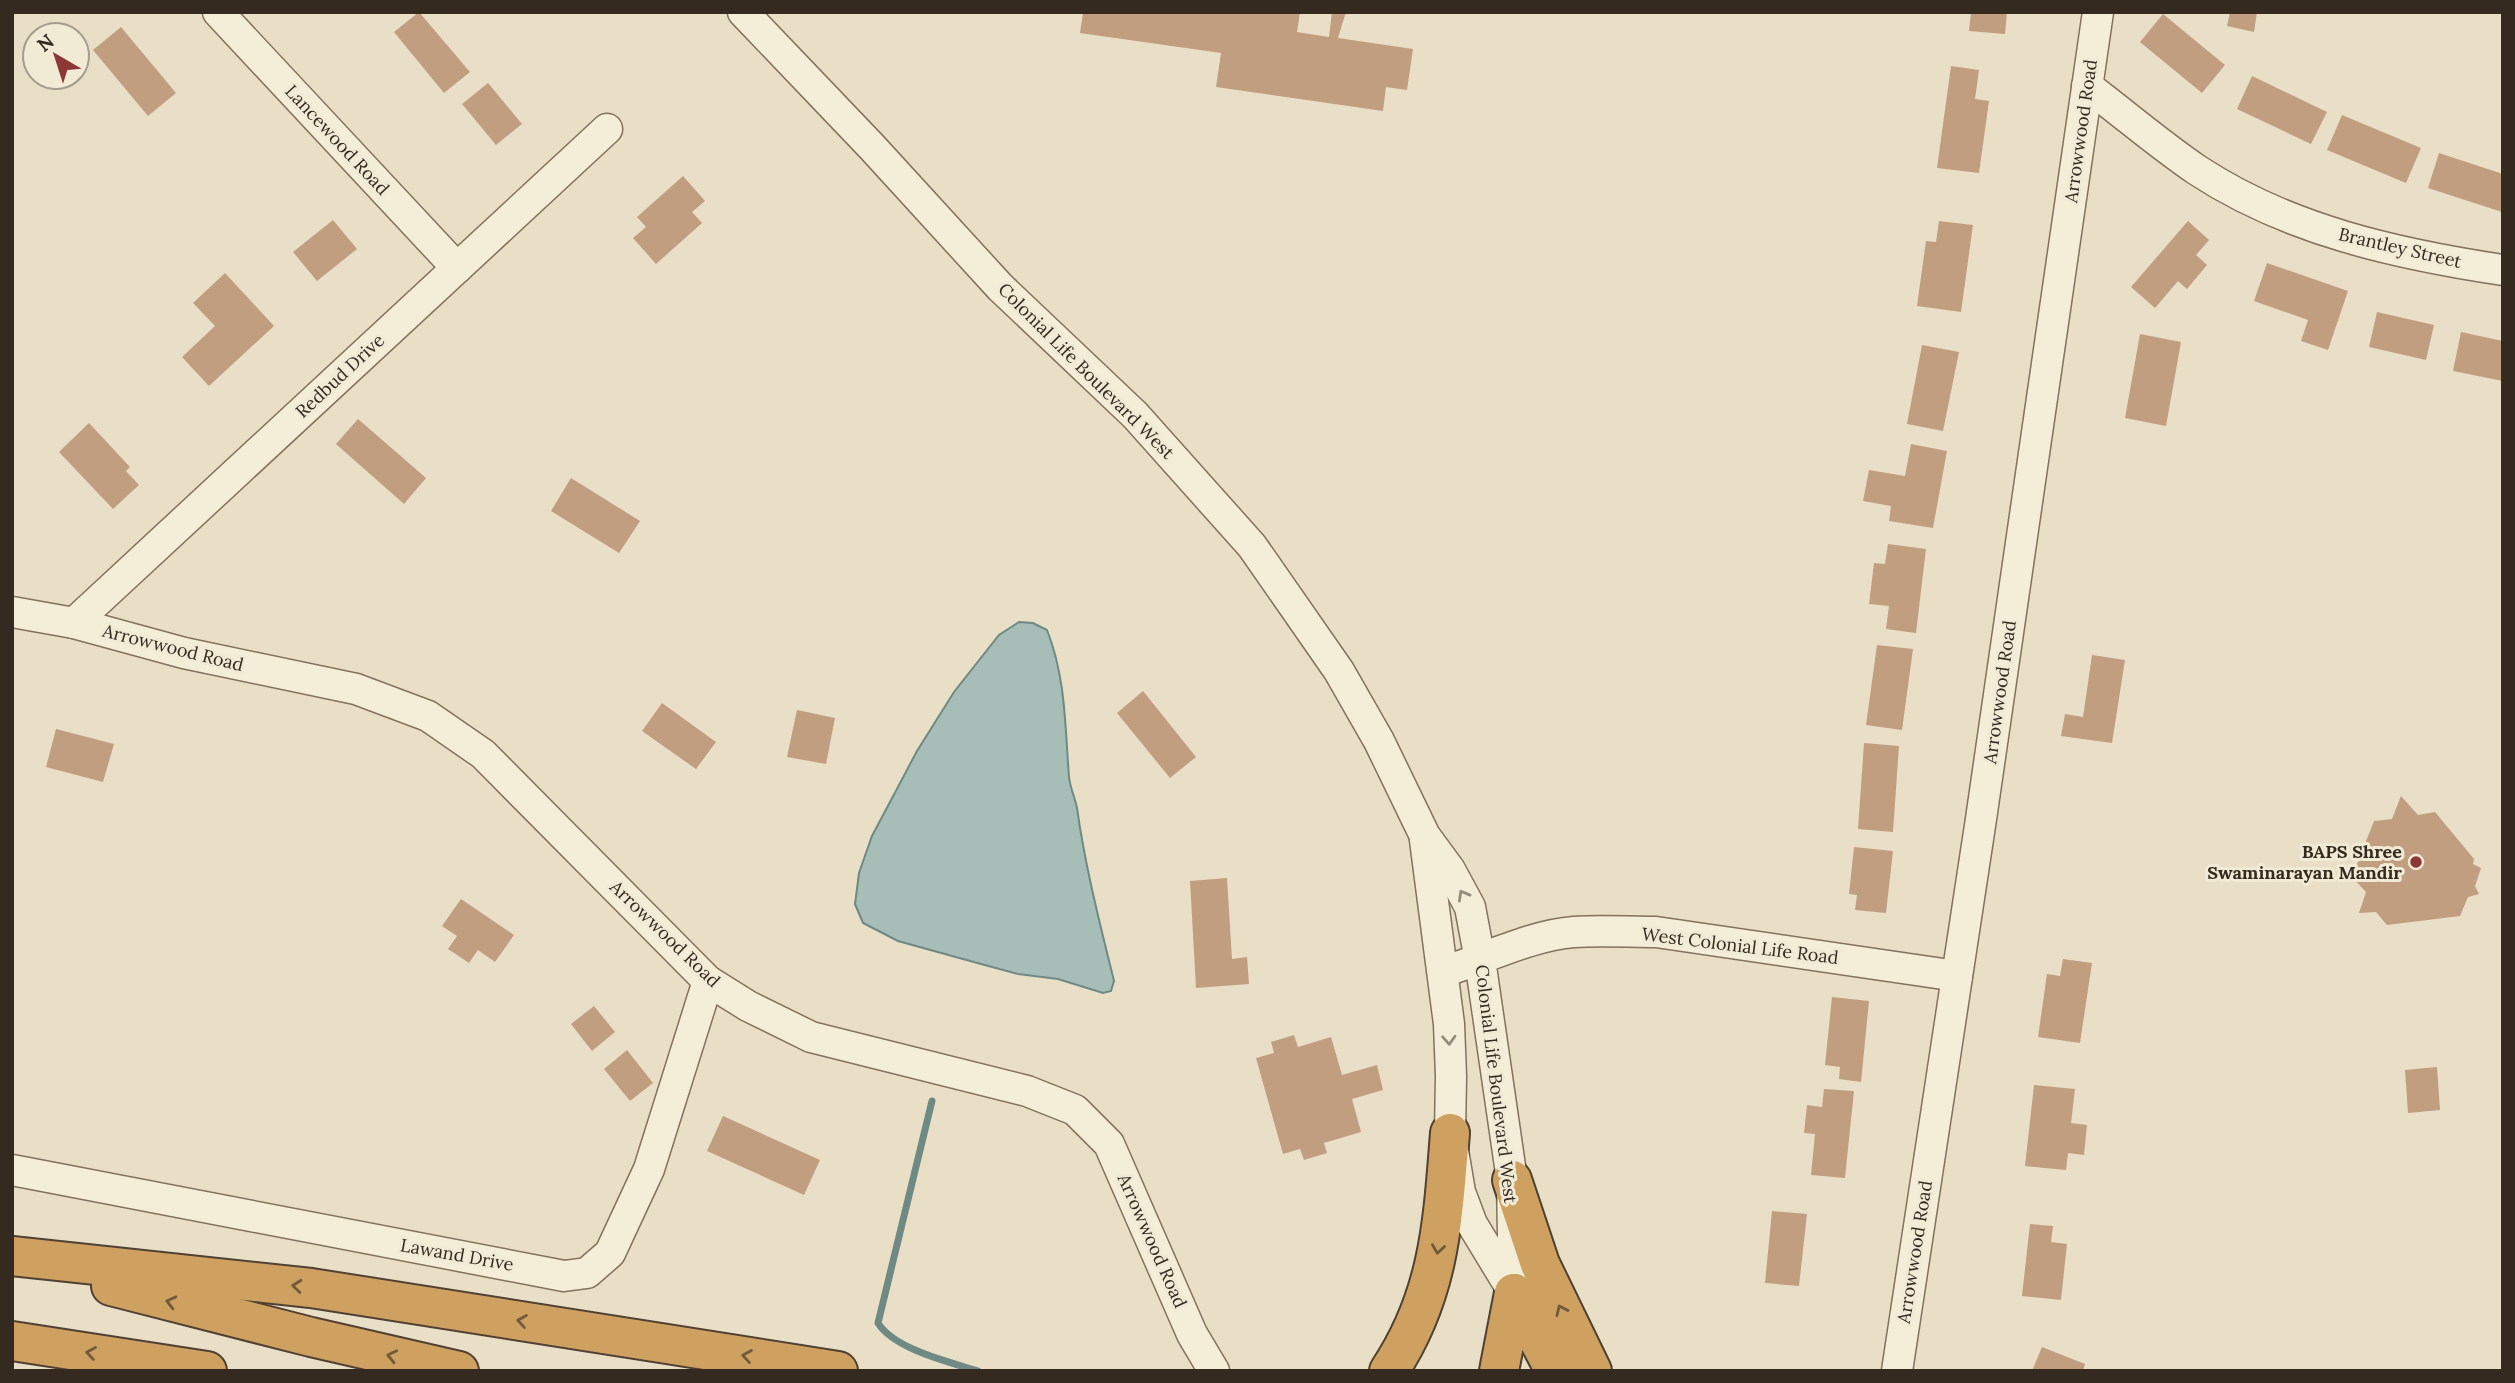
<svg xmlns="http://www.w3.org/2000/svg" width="2515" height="1383" font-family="Lora,serif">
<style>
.water{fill:#a7bdb7;stroke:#6f8a84;stroke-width:2}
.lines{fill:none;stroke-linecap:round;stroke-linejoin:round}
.stream{stroke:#6f8a84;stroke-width:7}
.building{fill:#c29e81}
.minor-casing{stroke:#82725e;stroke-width:33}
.highway-casing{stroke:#504132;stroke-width:42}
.minor{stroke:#f4edd8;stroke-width:30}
.highway{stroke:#cea161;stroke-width:38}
.oneway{stroke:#948c7c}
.oneway2{stroke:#725a3a}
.poi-dot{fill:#8a3735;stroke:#f1ead5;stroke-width:2.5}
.labels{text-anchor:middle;stroke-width:6;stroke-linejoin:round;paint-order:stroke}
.street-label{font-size:18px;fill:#342a20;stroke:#f1ead5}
.poi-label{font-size:18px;font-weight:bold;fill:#342a20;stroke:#f1ead5;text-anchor:end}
</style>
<rect width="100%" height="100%" fill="#e9dfc6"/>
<!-- water -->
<path class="water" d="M1019,622L1033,623L1047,630C1066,678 1065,727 1069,777C1070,787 1075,798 1077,808C1085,866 1100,924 1114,981L1111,991L1103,993L1058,979L1018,974L981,964L898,941L863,923L855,904L859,873L872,836L917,751L954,692L999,635Z"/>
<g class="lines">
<!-- stream -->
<path class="stream" d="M932,1101L878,1323C894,1349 949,1362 978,1371"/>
</g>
<!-- building -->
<g class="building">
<polygon points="419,12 470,72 444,93 394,32"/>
<polygon points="1083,12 1300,12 1297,32 1329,37 1332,12 1349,12 1345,15 1338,38 1413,49 1407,90 1386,87 1383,111 1216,87 1221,53 1080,33"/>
<polygon points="1971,12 2007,12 2005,34 1969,31"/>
<polygon points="2230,12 2257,12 2254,32 2227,26"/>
<polygon points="2163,14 2225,65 2202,93 2140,42"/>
<polygon points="121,27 176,93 148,116 93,50"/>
<polygon points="1951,66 1979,70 1975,99 1989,101 1979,173 1937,168"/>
<polygon points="2252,76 2327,112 2311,144 2237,109"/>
<polygon points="488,83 522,124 496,145 462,104"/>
<polygon points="2342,115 2421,148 2406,183 2327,150"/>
<polygon points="2439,153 2503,174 2502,212 2428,188"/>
<polygon points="683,176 705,201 692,212 702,223 656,264 633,238 646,227 637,217"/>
<polygon points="333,220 357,249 317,281 293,252"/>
<polygon points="1939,221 1973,225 1961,312 1917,306 1926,241 1936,242"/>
<polygon points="2188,221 2209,240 2196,255 2207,265 2187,289 2178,281 2155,308 2131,287"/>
<polygon points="2267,263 2348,291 2328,350 2301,341 2308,320 2254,301"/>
<polygon points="225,273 274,326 209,386 182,357 215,326 193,303"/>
<polygon points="2377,312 2434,325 2426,360 2369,347"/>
<polygon points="2461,332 2503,341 2503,381 2453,371"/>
<polygon points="2140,334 2181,342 2166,426 2125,418"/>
<polygon points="1922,345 1959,352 1943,431 1907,424"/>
<polygon points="358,419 426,478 404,504 336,444"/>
<polygon points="89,423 130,467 126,471 139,485 113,509 59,452"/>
<polygon points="1911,444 1947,451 1933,528 1889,521 1891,506 1863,501 1869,470 1905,476"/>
<polygon points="571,478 640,521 619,553 551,511"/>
<polygon points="1888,544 1926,549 1916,633 1886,629 1889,606 1869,604 1874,563 1885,564"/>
<polygon points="1877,645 1913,649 1902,730 1866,725"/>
<polygon points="2092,655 2125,660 2112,743 2061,736 2065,714 2083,717"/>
<polygon points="1143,691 1196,757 1170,778 1117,713"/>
<polygon points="662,703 716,742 696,769 642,731"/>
<polygon points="797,710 835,718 826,764 787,757"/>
<polygon points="56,729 114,744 103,782 46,767"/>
<polygon points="1864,743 1899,746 1893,832 1858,829"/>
<polygon points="2401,796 2418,815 2435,812 2474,859 2473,864 2481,868 2475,886 2479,894 2468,897 2460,916 2387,925 2376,912 2359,913 2366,892 2352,877 2374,821 2392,819"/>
<polygon points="1854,847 1893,851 1886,913 1855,910 1857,895 1849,894"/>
<polygon points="1227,878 1232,959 1247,957 1249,984 1196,988 1190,881"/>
<polygon points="461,899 514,935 495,962 478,950 469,963 448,949 457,936 442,926"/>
<polygon points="2063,959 2092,963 2080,1043 2038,1037 2047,974 2060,976"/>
<polygon points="1832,997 1869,1001 1861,1082 1839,1079 1840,1067 1825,1065"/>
<polygon points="594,1006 615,1032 592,1051 571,1024"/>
<polygon points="1294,1035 1298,1047 1331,1037 1342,1075 1377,1065 1383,1090 1352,1099 1361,1132 1324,1143 1327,1153 1304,1160 1300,1149 1283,1154 1256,1058 1274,1053 1271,1042"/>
<polygon points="627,1050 653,1083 630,1101 604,1069"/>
<polygon points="2437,1067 2440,1110 2408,1113 2405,1070"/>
<polygon points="2034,1085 2075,1089 2071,1123 2087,1125 2084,1155 2068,1153 2066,1170 2025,1166"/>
<polygon points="1824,1089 1854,1091 1845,1178 1811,1175 1815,1134 1804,1133 1807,1105 1822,1107"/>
<polygon points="723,1116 820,1160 804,1195 707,1151"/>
<polygon points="1772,1211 1807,1214 1799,1286 1765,1283"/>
<polygon points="2030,1224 2053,1226 2051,1242 2067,1244 2061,1300 2022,1296"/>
<polygon points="2042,1347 2085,1364 2083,1371 2032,1371"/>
</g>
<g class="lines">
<defs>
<g id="minor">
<polyline points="218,12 457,268"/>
<polyline points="743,12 872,147 1000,287 1135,415 1252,546 1339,671 1379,741 1425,836 1450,870 1470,907 1480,960 1512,1180 1514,1293"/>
<path d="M2087,86C2124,114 2159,144 2197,170C2288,230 2397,254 2503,270"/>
<polyline points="12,612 74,623 184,653 356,689 428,716 483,754 708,981 748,1006 811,1037 1027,1091 1075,1110 1109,1144 1192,1334 1214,1371"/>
<polyline points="74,623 607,129"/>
<polyline points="1425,840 1449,1024 1451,1076 1450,1133 1460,1192 1472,1224 1514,1293"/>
<path d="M1443,972C1484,959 1532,935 1574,932C1601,930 1629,932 1656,932L1957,976"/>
<polyline points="12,1170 564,1276 587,1273 610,1253 649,1169 708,981"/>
<polyline points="1897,1371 1981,819 2098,12"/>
</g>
<g id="highway">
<polyline points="1512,1180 1540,1264 1592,1371"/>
<polyline points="12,1256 311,1288 838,1371"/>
<polyline points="111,1286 311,1337 459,1371"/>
<polyline points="1514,1293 1555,1371"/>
<polyline points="12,1341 207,1371"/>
<path d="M1389,1371C1440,1294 1443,1221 1450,1133"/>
<polyline points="1499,1371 1514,1293"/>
</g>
</defs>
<!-- minor casing -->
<use href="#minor" class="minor-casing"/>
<!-- highway casing -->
<use href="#highway" class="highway-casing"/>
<!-- minor -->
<use href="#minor" class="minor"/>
<!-- highway -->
<use href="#highway" class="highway"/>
</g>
<!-- one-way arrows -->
<defs><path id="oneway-chevron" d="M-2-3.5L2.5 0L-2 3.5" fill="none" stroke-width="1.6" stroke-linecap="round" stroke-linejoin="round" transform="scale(1.75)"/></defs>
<g class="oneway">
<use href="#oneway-chevron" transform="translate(1463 895) rotate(-119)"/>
<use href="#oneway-chevron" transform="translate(1449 1040) rotate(87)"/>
</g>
<g class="oneway2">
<use href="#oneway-chevron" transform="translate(1438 1249) rotate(98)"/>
<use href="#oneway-chevron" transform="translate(297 1286) rotate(-174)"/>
<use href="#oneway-chevron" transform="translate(171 1302) rotate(-166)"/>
<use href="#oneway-chevron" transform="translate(1561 1310) rotate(-115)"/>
<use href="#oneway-chevron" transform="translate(522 1321) rotate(-171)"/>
<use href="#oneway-chevron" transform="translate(91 1353) rotate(-171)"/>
<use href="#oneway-chevron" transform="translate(392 1356) rotate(-167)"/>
<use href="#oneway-chevron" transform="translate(747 1356) rotate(-171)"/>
</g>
<!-- markers -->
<circle class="poi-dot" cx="2416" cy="862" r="7"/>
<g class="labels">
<!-- street labels -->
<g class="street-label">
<text transform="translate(2081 131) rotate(-82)" y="6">Arrowwood Road</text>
<text transform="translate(337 140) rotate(47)" y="6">Lancewood Road</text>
<text transform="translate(2400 248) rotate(13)" y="6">Brantley Street</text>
<text transform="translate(1086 371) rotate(45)" y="6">Colonial Life Boulevard West</text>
<text transform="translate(340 376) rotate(-43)" y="6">Redbud Drive</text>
<text transform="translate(173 648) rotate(14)" y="6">Arrowwood Road</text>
<text transform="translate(2000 692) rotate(-82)" y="6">Arrowwood Road</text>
<text transform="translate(665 934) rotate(44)" y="6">Arrowwood Road</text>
<text transform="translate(1740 946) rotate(7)" y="6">West Colonial Life Road</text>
<text transform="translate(1496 1084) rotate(83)" y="6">Colonial Life Boulevard West</text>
<text transform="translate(1152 1241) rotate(66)" y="6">Arrowwood Road</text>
<text transform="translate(1915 1252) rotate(-81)" y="6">Arrowwood Road</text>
<text transform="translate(457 1255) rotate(10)" y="6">Lawand Drive</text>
</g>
<!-- poi labels -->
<g class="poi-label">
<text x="2402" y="858">BAPS Shree<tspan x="2402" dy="21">Swaminarayan Mandir</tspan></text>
</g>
</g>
<!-- border -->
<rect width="2515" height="1383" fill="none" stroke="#342a20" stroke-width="28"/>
<!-- north arrow -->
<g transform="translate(56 56) rotate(321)"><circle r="33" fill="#f1ead5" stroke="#a59d8d" stroke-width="2"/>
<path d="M0-5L12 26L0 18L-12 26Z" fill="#8a3735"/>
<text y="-10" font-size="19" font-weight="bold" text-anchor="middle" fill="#342a20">N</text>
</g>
</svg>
